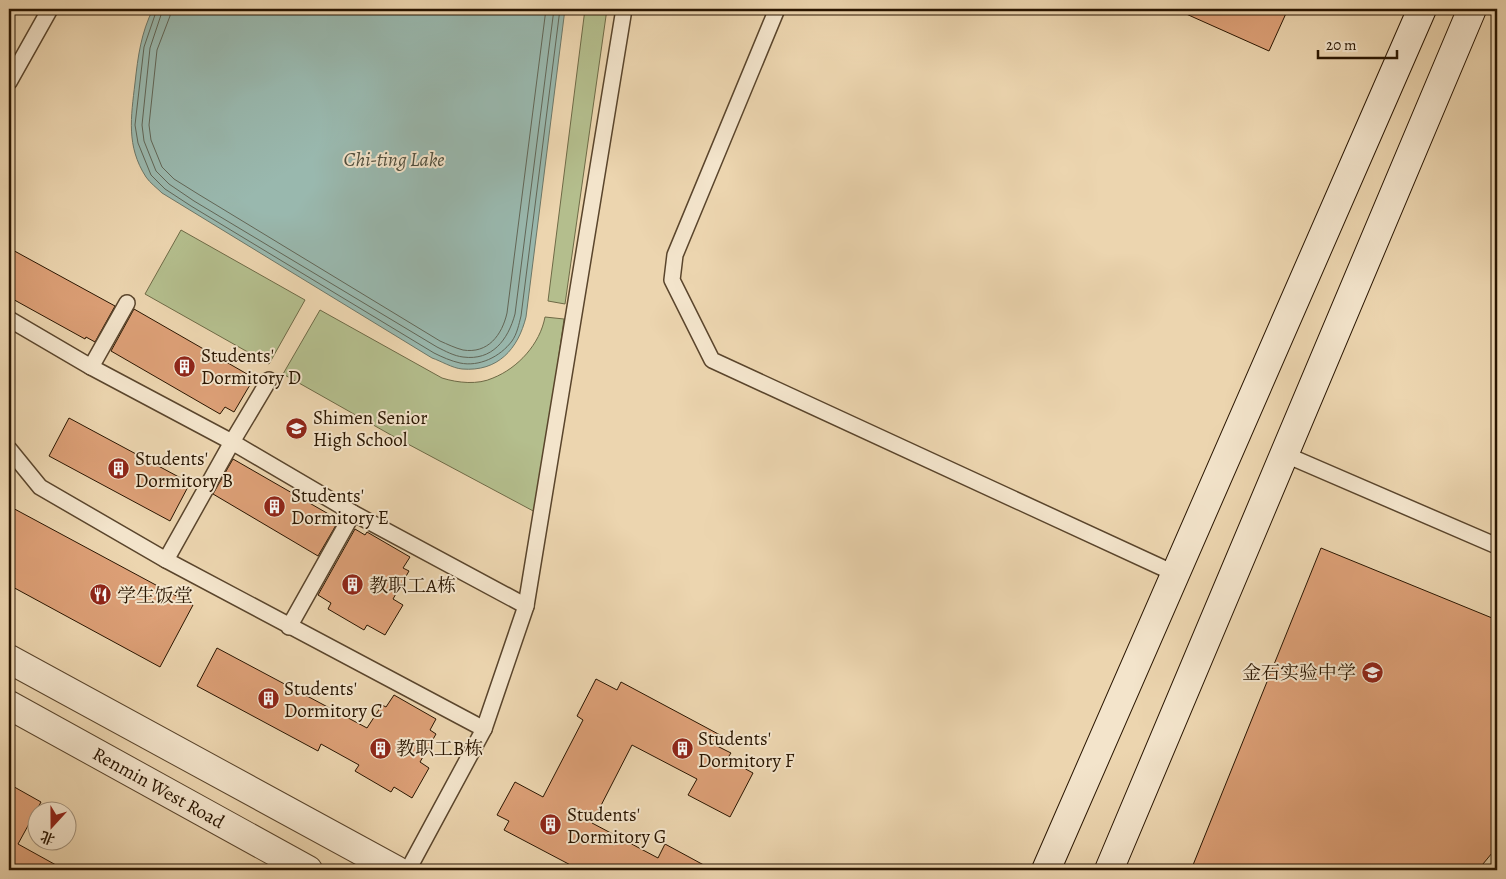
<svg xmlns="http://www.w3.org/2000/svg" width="1506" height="879" font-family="Alegreya,'Noto Serif SC',serif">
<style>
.green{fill:#b4be8d;stroke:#6e6a46}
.water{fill:#99b8ae;stroke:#6c7768}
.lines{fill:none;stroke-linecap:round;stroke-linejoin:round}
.shore{stroke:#616657;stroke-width:1}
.building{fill:#dda077;stroke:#291500}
.service-casing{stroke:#5a452c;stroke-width:18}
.tertiary-casing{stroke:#5a452c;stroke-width:30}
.secondary-casing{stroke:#291500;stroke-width:30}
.service{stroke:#f3e4cb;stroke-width:15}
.tertiary{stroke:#f3e4cb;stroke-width:28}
.secondary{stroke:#f3e4cb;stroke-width:28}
.labels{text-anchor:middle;stroke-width:4;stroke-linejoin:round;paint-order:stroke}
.poi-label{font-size:19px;fill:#291500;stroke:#f3e4cb;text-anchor:start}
.street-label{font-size:19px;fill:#291500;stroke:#f3e4cb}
.water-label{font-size:20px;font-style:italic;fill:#504e3d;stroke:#f3e4cb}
</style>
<rect width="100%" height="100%" fill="#ecd5af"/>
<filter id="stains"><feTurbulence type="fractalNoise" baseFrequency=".004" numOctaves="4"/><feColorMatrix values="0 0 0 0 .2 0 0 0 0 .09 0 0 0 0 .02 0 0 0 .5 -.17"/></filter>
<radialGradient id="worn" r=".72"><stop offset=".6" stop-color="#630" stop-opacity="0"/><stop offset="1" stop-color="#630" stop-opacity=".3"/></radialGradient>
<!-- green -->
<g class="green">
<polygon points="585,9 607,9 565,304 548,301"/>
<polygon points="181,230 305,300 269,364 145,294"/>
<path d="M320,310L442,378C458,383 478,385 493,378C518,368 540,344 545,317L564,319L537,513L391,435L283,374Z"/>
</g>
<!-- water -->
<path class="water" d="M153,9H565L526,317C518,349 498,372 462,369C452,368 441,361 432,358L162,193C157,188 150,183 146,177C126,146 131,117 135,83C138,56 141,33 153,9Z"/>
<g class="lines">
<!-- shore -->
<g class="shore">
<path d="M157,9L144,47L135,125L138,143L151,175L165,189L191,206L434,353C442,357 451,361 460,363C479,367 500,357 512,341C517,334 519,324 521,316L560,9"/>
<path d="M163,9L150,48L142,125L144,141L156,171L169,184L194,201L437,347C445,351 454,356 463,357C492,361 508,340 515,314L554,9"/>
<path d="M171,9L170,16L157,50L149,125L151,140L162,167L174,179L198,194L440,341C447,344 455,348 463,350C488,354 502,335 507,313L546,9"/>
</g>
</g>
<!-- building -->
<g class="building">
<polygon points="1175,9 1288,9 1269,51"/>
<polygon points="9,248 115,306 95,342 86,337 85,339 9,297"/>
<polygon points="134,309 254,378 234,412 225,407 220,414 111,351"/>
<polygon points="69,418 190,483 170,521 49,456"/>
<polygon points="233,459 339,520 318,556 213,494"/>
<polygon points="9,506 193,605 160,667 9,585"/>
<polygon points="355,529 365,535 367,532 410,557 403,568 409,571 393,599 403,605 385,635 367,625 364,630 328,609 331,603 318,595"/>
<polygon points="1321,548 1497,620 1497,847 1478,870 1191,870"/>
<polygon points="217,648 367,728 382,705 386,707 394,695 436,719 430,730 436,734 420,762 429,768 412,798 394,787 391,792 355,771 359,765 321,744 318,751 197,686"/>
<polygon points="596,679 617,690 621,682 722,736 717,746 731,753 727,759 753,773 730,817 688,795 697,779 632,745 592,823 658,858 665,844 713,870 580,870 504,830 509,821 497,815 515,782 543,797 583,720 577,716"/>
<polygon points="9,784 41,802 18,844 65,870 9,870"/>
</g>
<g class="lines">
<defs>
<g id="service">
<polyline points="777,9 675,255 672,280 712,360 1176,574"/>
<polyline points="9,82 50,9"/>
<polyline points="9,319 91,367 232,442 353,513 526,606"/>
<polyline points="91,367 127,303"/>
<polyline points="9,449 40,487 166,560 484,729"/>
<polyline points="1284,454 1497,546"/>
<polyline points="166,560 232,442 269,380"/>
<polyline points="289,627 353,513"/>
<polyline points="408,870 484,729 526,606 624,9"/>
</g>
<g id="tertiary">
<polyline points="9,659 396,870"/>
<polyline points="9,705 308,870"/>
</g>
<g id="secondary">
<polyline points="1046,870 1422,9"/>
<polyline points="1109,870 1472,9"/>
</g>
</defs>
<!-- service casing -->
<use href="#service" class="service-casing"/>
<!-- tertiary casing -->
<use href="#tertiary" class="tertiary-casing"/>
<!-- secondary casing -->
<use href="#secondary" class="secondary-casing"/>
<!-- service -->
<use href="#service" class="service"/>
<!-- tertiary -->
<use href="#tertiary" class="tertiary"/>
<!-- secondary -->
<use href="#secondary" class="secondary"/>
</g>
<!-- icons -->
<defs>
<symbol id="building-disc" viewBox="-11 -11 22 22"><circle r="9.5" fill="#8f2418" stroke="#f3e4cb"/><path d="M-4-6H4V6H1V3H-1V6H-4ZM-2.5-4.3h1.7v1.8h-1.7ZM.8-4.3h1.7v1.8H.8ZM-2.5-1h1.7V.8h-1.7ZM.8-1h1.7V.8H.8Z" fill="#fff"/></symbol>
<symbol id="school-disc" viewBox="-11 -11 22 22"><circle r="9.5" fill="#8f2418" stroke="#f3e4cb"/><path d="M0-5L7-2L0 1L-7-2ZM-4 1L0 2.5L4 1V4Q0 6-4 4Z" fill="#fff"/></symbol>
<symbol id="restaurant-disc" viewBox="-11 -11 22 22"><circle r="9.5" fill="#8f2418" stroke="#f3e4cb"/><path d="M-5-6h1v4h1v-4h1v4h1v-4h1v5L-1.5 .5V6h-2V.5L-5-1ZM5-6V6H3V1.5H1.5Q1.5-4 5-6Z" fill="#fff"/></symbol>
</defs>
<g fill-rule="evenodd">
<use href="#building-disc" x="172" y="354" width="25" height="25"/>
<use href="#school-disc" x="284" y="416" width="25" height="25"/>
<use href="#building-disc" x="106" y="456" width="25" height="25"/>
<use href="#building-disc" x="262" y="494" width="25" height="25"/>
<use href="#building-disc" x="340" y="572" width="25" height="25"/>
<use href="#restaurant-disc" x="88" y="582" width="25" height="25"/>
<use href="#school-disc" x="1360" y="660" width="25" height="25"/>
<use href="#building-disc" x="256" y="686" width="25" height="25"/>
<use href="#building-disc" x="368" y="736" width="25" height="25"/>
<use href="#building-disc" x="670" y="736" width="25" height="25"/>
<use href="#building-disc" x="538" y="812" width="25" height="25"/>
</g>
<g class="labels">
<!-- poi labels -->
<g class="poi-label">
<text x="201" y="362">Students'<tspan x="201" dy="22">Dormitory D</tspan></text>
<text x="313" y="424">Shimen Senior<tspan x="313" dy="22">High School</tspan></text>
<text x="135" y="465">Students'<tspan x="135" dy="22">Dormitory B</tspan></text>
<text x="291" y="502">Students'<tspan x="291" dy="22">Dormitory E</tspan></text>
<text x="369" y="592">教职工A栋</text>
<text x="117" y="602">学生饭堂</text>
<text x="1356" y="679" text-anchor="end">金石实验中学</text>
<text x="284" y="695">Students'<tspan x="284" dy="22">Dormitory C</tspan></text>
<text x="698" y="745">Students'<tspan x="698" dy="22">Dormitory F</tspan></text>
<text x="396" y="755">教职工B栋</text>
<text x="567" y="821">Students'<tspan x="567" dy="22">Dormitory G</tspan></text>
</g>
<!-- street labels -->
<g class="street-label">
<text transform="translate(159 787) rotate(29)" y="7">Renmin West Road</text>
</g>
<!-- water labels -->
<g class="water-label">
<text x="394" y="166">Chi-ting Lake</text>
</g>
</g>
<!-- margin -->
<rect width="1506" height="879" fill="none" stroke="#ecd5af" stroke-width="30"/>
<rect x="10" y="10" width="1486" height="859" fill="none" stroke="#291500" stroke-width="2.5"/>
<rect x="15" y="15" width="1476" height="849" fill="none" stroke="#291500"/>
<!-- north arrow -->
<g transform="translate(52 826) rotate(201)"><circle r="24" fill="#f3e4cb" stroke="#a2917a"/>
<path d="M0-4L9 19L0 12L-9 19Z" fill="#8f2418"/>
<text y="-8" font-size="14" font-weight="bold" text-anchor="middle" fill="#291500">北</text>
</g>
<!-- scale -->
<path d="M1318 50v8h79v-8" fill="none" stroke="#291500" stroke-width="2.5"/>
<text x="1326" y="50" font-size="15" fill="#291500" stroke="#f3e4cb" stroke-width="4" paint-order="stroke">20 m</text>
<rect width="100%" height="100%" filter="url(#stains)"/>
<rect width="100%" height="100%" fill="url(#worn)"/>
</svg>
